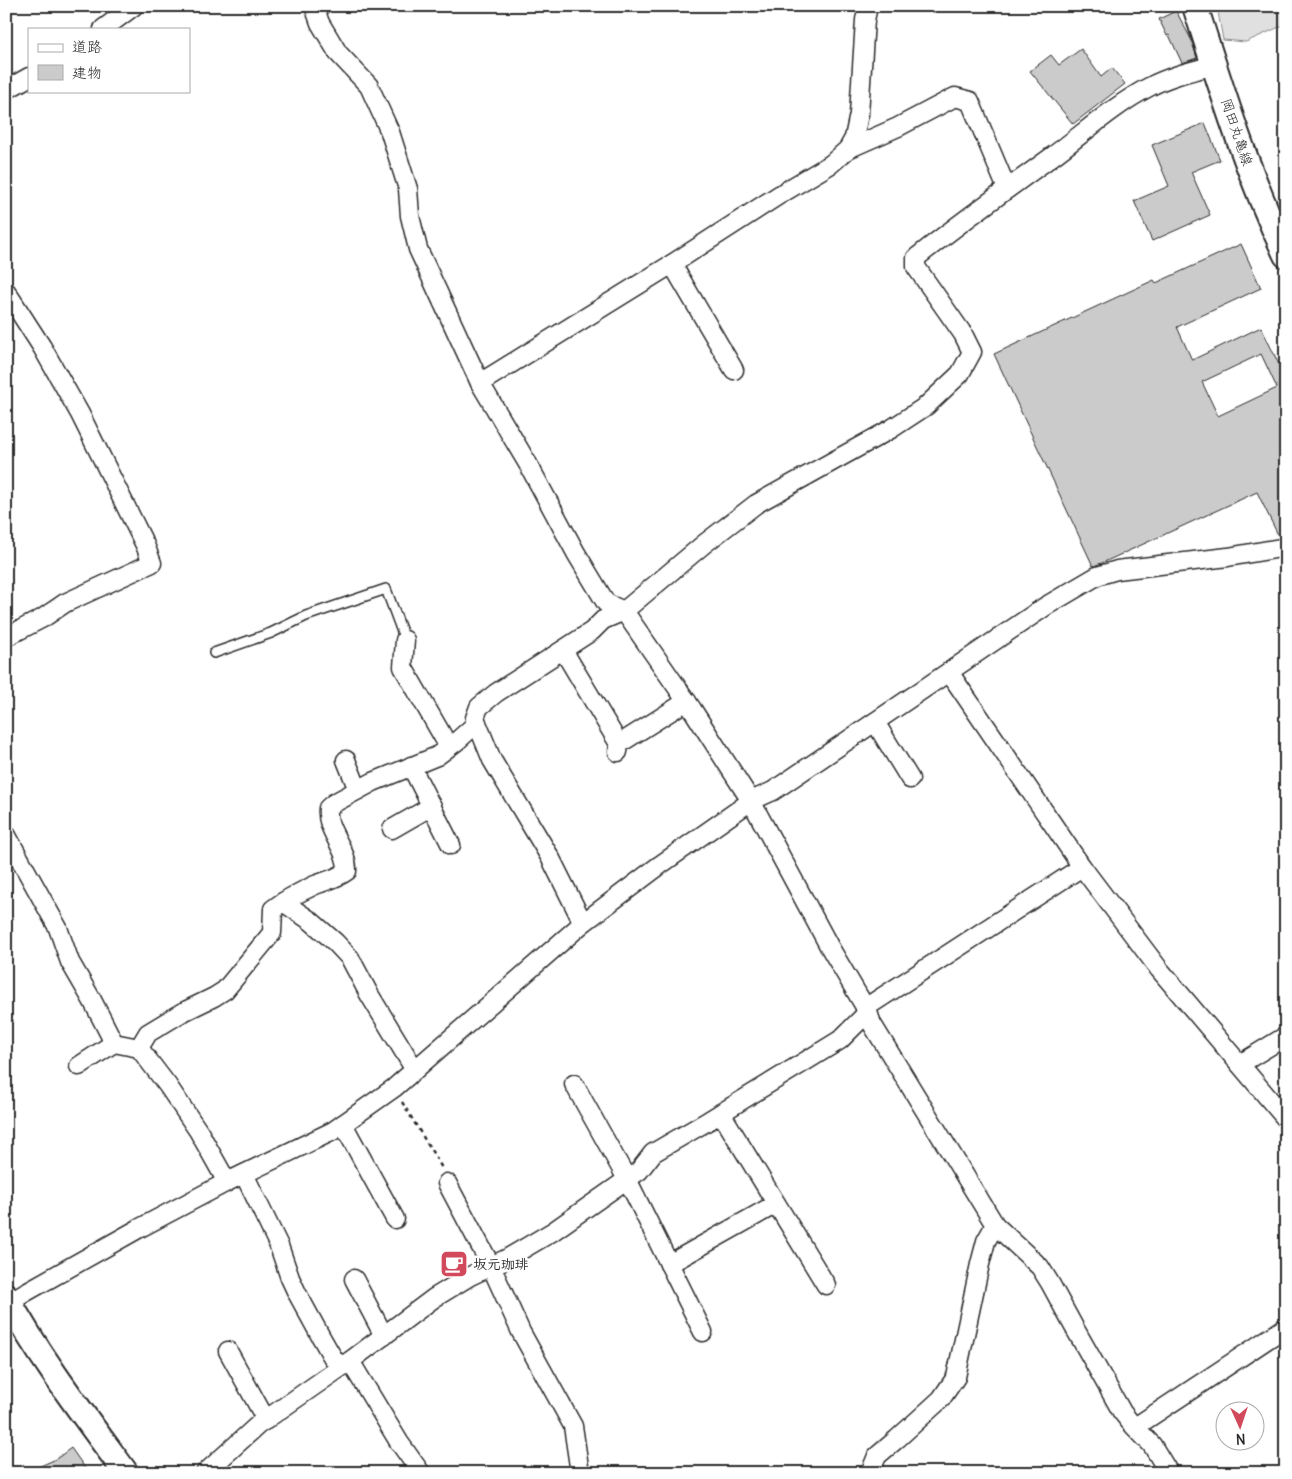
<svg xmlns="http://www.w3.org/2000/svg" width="1292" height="1479" font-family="Delius,'Klee One',sans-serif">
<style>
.green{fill:#e0e0e0;stroke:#868686}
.building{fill:#cbcbcb;stroke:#2b2b2b;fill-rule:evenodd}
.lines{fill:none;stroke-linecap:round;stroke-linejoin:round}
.lane-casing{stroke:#2b2b2b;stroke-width:12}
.street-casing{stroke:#2b2b2b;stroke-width:21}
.secondary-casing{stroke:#2b2b2b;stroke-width:28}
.path{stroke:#2b2b2b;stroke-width:2.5;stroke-dasharray:4 4;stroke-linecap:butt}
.lane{stroke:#fff;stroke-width:9}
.street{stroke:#fff;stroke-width:18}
.secondary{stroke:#fff;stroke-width:24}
.labels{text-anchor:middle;stroke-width:5;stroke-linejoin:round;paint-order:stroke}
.street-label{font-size:14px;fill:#2b2b2b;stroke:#fff}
.poi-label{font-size:14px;font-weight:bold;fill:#2b2b2b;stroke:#fff;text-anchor:start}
</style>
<rect width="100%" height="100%" fill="#fff"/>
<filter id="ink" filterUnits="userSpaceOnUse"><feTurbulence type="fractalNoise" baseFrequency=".02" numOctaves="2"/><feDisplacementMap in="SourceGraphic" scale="10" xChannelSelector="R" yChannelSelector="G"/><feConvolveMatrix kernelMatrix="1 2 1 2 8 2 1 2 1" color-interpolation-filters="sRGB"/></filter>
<g filter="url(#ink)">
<!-- green -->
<polygon class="green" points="1217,6 1286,6 1286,24 1246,42 1223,40"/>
<!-- building -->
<g class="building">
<polygon points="1176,11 1191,39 1197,58 1182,63 1169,35 1167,36 1159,19"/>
<polygon points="1081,49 1101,77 1112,68 1125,84 1073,124 1030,71 1051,55 1059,65"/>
<polygon points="1205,123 1220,160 1191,172 1210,215 1152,241 1134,201 1169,186 1152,145"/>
<path d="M1241,244L1261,288L1177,327L1192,360L1261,327L1286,379V537H1279L1257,492L1102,563L1093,566L994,354L1154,280L1156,283ZM1261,354L1277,388L1218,416L1202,382Z"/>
<polygon points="71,1448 85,1468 78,1473 25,1473 56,1459"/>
</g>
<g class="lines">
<defs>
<polyline id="lane" points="214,653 271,633 306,616 386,589 405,640"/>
<g id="street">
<polyline points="314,6 320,23 338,53 369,86 390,132 408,189 410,216 418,249 480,383 528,464 576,553 606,603 624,611 692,709 751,801 829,946 868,1012 872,1024 995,1225 1040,1267 1050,1283 1074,1327 1122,1412 1130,1422 1152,1445 1169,1473"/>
<polyline points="103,29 134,6"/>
<polyline points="6,90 29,77"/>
<polyline points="848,149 898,127 955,97 970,101 1007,189"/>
<polyline points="672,264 734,370"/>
<polyline points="6,291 42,347 80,414 145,545 152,563 65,603 43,618 6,637"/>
<polyline points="480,383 672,264 779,195 831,164 848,149 854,138 859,114 865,20 868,6"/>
<polyline points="405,640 403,667 449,747"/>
<polyline points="563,650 619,744"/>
<polyline points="949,672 1082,867 1159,969 1286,1119"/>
<polyline points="875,722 910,779"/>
<polyline points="618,752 619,744 687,701"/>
<polyline points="346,760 358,790"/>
<polyline points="411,766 451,845"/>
<polyline points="392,829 432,806"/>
<polyline points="6,834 58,928 70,962 92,1000 114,1043 139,1048 168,1086 199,1132 227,1182"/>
<polyline points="283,902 311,921 335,942 350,958 369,994 415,1070"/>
<path d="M583,923L550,857L492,760L475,718L479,707L496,693L592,631L603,620L624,611L704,544L756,504L891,429L926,406L960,374L972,352L963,334L916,267V258C959,223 1005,191 1050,158C1083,134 1113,106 1149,87C1170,76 1192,71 1214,65"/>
<polyline points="865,1008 1082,867"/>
<path d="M139,1048L148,1033L181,1013L214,997L225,990L272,933L273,909C286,899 300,892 315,885C326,881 338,878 347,871C348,848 325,831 328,808L334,803L373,782L437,756L457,741L477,723"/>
<polyline points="1240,1064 1286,1036"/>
<polyline points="79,1066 114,1043"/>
<polyline points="574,1084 627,1179 703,1332"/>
<polyline points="721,1113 826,1285"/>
<polyline points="343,1124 395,1219"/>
<polyline points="244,1174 279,1246 290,1278 297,1293 321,1337 333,1358 341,1367"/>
<polyline points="447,1183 491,1266 521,1332 573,1426 580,1473"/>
<polyline points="669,1264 776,1204"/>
<polyline points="354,1279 384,1336"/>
<polyline points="6,1304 26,1292 138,1229 227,1182 333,1131 394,1088 583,923 660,865 751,801 773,791 1046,606 1097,576 1117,570 1228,557 1286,547"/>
<polyline points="228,1351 266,1420"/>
<polyline points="350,1361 399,1442 421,1473"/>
<polyline points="1135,1427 1286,1327"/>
<polyline points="205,1473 258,1425 350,1361 434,1298 470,1276 506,1259 552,1232 639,1171 653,1153 708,1121 840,1040 868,1012"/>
<polyline points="870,1473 877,1456 897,1439 941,1399 956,1377 980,1264 986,1241 995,1225"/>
</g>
<g id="secondary">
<path d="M1195,6C1222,91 1248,175 1286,255"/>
<path d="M6,1296C39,1357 85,1417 126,1473"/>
</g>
</defs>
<!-- lane casing -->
<use href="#lane" class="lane-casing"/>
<!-- street casing -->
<use href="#street" class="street-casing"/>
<!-- secondary casing -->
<use href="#secondary" class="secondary-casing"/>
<!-- path -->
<polyline class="path" points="402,1102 442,1168"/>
<!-- lane -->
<use href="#lane" class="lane"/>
<!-- street -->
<use href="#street" class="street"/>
<!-- secondary -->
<use href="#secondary" class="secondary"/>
</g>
</g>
<!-- icons -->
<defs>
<symbol id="cafe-square" viewBox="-11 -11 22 22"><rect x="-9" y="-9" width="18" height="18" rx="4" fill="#d1495b" stroke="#fff"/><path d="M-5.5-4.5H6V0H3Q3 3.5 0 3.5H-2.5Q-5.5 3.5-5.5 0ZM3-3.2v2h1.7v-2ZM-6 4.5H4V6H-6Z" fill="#fff"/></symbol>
</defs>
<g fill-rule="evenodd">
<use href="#cafe-square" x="438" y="1248" width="32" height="32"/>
</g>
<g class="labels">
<!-- street labels -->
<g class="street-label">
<text transform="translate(1237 132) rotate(71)" y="5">岡田丸亀線</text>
</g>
<!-- poi labels -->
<g class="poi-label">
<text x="473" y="1269">坂元珈琲</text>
</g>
</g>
<!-- margin -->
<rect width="1292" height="1479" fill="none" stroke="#fff" stroke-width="25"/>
<rect x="12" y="12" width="1267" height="1454" fill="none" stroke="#2b2b2b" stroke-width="2" filter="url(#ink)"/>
<!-- legend -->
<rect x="28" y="28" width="162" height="65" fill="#ffffff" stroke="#aaaaaa"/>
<rect x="38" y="44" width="25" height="8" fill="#ffffff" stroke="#aaaaaa"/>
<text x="72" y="52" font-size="15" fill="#2b2b2b">道路</text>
<rect x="38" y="65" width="25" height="15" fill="#cbcbcb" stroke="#aaaaaa"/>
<text x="72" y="78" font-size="15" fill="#2b2b2b">建物</text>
<!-- north arrow -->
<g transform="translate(1240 1426) rotate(177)"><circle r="24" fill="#ffffff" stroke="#aaaaaa"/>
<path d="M0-4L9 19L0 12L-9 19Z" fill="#d1495b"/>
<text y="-8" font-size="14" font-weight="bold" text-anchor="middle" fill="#2b2b2b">N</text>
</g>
</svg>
